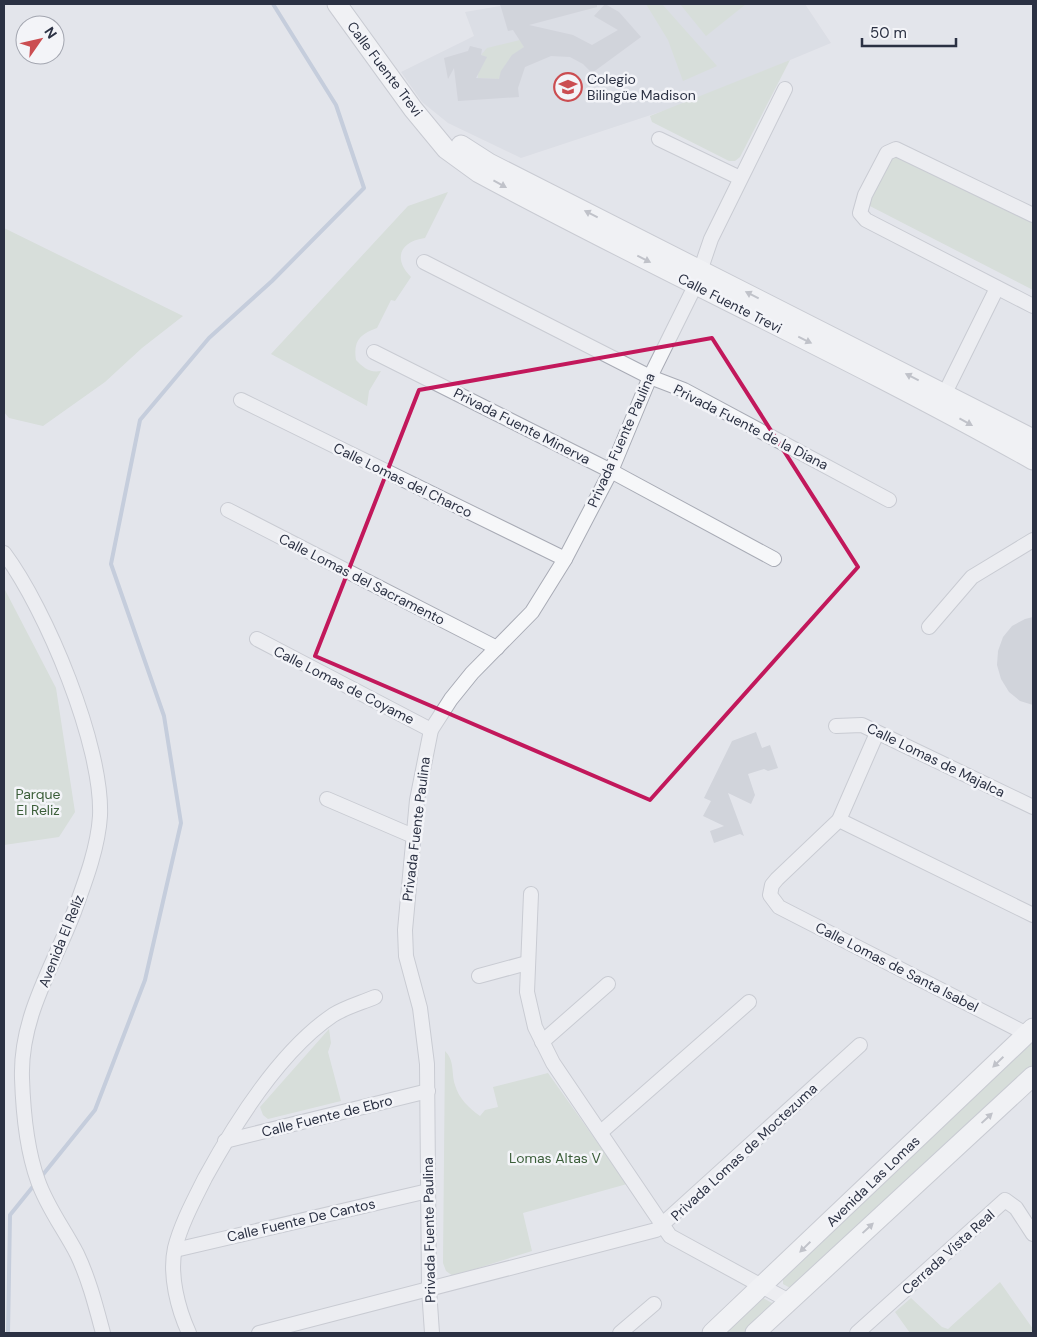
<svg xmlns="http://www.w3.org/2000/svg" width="1037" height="1337" font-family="'DM Sans',sans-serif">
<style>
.built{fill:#d1d4dd}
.green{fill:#c7d4c5}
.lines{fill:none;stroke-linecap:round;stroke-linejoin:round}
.stream{stroke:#a0afc9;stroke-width:4}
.building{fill:#babec8}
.street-casing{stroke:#a8abb5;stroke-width:16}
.secondary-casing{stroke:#a8abb5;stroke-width:21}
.street{stroke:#f6f7f9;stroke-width:14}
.secondary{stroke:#fff;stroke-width:19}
.oneway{fill:#9598a1}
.marked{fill:none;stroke:#c2185b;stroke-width:4;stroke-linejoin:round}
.labels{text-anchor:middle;stroke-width:5;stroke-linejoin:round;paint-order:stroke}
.street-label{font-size:14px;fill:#2b3143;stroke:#f3f4f8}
.poi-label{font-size:14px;fill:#2b3143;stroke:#f3f4f8;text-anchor:start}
.park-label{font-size:14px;fill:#3b5e39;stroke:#f3f4f8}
</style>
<rect width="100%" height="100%" fill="#e3e5eb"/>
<!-- built -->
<polygon class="built" points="500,4 805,4 831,43 684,104 521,158 448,123 422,102 401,72 474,36 465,12 500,6"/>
<!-- green -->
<g class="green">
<polygon points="646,4 662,4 717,66 683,81 668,40"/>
<polygon points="680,4 746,4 706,36"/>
<path d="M520,40L524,47C512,55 503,65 499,79L478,78V73L486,57L481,55L487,48Z"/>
<polygon points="790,60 740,157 735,161 729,161 652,122 650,116"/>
<polygon points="894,152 1033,221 1033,290 866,204"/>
<path d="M448,192L425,238C401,241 392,258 411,277L395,301L391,300L377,328C360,334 353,341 356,360C364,368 369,373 381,371L369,391L367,406L271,354L408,206Z"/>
<polygon points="4,228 183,316 142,348 105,382 43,426 9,418 4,412"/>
<polygon points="4,588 56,688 75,812 59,837 4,845"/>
<polygon points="329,1029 331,1043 328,1052 341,1101 268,1119 263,1115 260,1107"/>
<polygon points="1033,1041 1033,1068 792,1289 783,1284 783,1279 794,1267"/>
<path d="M445,1051C455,1061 451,1072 455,1085C459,1099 469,1108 480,1116L485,1110L498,1107L493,1087L548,1073L627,1184L523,1213L532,1251L453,1276L446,1271L443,1263Z"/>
<polygon points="1000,1282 1033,1329 1033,1333 910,1333 895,1312 911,1298 942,1327 948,1329"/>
<polygon points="763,1298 772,1303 773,1308 747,1333 723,1333"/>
</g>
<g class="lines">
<!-- stream -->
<g class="stream">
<polyline points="41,1177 95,1110 145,980 181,823 164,716 111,564 140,420 209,338 272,281 364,188 336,105 273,4"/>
<polyline points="8,1333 10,1215 35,1184"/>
</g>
</g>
<!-- building -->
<g class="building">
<polygon points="500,4 597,4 597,7 529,25 573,35 592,45 618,30 594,16 605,4 619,12 641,37 592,73 583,64 570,57 551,56 525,67 518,88 519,97 458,101 454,68 448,79 444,58 468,51 470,46 482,49 481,55 487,57 476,78 499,79 501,71 512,55 524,47 513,30 508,31"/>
<polygon points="1033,617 1033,705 1020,701 1009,692 1001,679 997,665 998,651 1003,637 1012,626 1025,619"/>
<polygon points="756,732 762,748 770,745 778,768 768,771 764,769 748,774 755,795 751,804 728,793 744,836 740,834 714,843 710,831 724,826 703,816 711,801 704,798 732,741"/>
</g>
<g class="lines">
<defs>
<g id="street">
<polyline points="659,139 740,178"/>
<polyline points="1033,215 896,149 887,153 865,195 860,213 866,220 1033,306"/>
<polyline points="424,262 650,377 684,390 889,500"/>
<polyline points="374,352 611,471 774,559"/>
<polyline points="241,400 565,559"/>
<polyline points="941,401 997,288"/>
<polyline points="228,510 497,648"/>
<path d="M4,553C46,609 103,746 100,816C98,848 85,882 74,912C53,967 20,1017 22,1078C23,1109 27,1151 38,1181C47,1207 64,1229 77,1254C89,1279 96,1307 103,1333"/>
<polyline points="929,627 972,577 1033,540"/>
<polyline points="257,639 431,730"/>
<polyline points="836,726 862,725 1033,807"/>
<polyline points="877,733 839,820 777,879 772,885 770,895 779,907 1027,1034"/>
<polyline points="327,799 413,836"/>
<polyline points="839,820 1033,915"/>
<polyline points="531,894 527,992 535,1027 553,1063 670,1236 789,1301"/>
<polyline points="479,976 527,963"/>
<polyline points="542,1042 608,984"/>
<polyline points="601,1132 749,1002"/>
<polyline points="225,1141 428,1091"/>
<polyline points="175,1250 428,1191"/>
<path d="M189,1333C178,1309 169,1275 175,1248C181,1224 194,1200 205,1178C235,1123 280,1051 333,1015C346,1007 361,1003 375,997"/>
<polyline points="259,1333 656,1230 860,1045"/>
<polyline points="432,1333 429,1289 427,1064 420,1008 406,956 405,930 417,800 431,730 451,699 472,673 532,612 565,559 611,471 650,377 695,286 711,239 785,89"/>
<polyline points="620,1333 654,1304"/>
<polyline points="857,1333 1005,1200 1016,1208 1033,1234"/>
</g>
<g id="secondary">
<path d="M337,4L413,109L446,149L479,173C662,272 852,358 1033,460"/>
<polyline points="461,145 489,163 1033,439"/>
<polyline points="712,1333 1033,1028"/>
<polyline points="755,1333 1033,1076"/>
</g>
</defs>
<!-- street casing -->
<use href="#street" class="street-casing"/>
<!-- secondary casing -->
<use href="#secondary" class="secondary-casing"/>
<!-- street -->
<use href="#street" class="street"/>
<!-- secondary -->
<use href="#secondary" class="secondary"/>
</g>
<!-- one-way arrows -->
<defs><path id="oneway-solid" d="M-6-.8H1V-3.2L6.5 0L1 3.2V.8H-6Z" transform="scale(1.25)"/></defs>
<g class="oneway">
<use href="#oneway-solid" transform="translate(500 184) rotate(29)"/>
<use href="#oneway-solid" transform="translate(591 214) rotate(-153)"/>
<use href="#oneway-solid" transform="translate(644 259) rotate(27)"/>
<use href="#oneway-solid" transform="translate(752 295) rotate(-153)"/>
<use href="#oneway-solid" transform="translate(805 340) rotate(26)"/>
<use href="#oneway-solid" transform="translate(912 377) rotate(-153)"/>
<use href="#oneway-solid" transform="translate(966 422) rotate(29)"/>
<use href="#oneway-solid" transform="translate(998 1062) rotate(136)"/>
<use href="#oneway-solid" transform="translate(987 1118) rotate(-43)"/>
<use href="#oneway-solid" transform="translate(868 1228) rotate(-43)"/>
<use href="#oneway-solid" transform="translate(805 1247) rotate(136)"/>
</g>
<!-- marked area -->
<path d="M0 0H1037V1337H0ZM712,338L858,567L650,800L315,656L419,390Z" fill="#e3e5eb" fill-opacity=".55" fill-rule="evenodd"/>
<path class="marked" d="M712,338L858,567L650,800L315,656L419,390Z"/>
<!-- icons -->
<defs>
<symbol id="school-ring" viewBox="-11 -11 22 22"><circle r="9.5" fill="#f3f4f8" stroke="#cb4d51" stroke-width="1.5"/><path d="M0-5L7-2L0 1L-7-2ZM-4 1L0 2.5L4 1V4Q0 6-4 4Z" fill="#cb4d51"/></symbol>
</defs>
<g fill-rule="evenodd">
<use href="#school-ring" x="552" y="71" width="32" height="32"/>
</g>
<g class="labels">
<!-- street labels -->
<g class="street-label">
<text transform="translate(385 69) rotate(53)" y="5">Calle Fuente Trevi</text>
<text transform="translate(730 303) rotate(27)" y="5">Calle Fuente Trevi</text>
<text transform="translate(522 426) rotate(27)" y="5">Privada Fuente Minerva</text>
<text transform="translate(751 427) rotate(27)" y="5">Privada Fuente de la Diana</text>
<text transform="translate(621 440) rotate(-66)" y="5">Privada Fuente Paulina</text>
<text transform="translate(403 480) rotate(26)" y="5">Calle Lomas del Charco</text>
<text transform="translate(362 579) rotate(27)" y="5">Calle Lomas del Sacramento</text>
<text transform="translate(344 685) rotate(27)" y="5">Calle Lomas de Coyame</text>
<text transform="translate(936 760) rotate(26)" y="5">Calle Lomas de Majalca</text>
<text transform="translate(416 829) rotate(-83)" y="5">Privada Fuente Paulina</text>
<text transform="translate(61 941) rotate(-68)" y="5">Avenida El Relíz</text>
<text transform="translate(897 967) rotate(27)" y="5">Calle Lomas de Santa Isabel</text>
<text transform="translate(327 1116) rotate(-14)" y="5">Calle Fuente de Ebro</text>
<text transform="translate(744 1152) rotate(-43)" y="5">Privada Lomas de Moctezuma</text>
<text transform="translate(873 1181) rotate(-44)" y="5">Avenida Las Lomas</text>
<text transform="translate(301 1220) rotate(-13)" y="5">Calle Fuente De Cantos</text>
<text transform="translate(429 1230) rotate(-91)" y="5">Privada Fuente Paulina</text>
<text transform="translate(948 1252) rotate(-42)" y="5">Cerrada Vista Real</text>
</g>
<!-- poi labels -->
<g class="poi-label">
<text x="587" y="84">Colegio<tspan x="587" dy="16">Bilingüe Madison</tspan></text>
</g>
<!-- park labels -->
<g class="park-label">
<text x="38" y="799">Parque<tspan x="38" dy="16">El Reliz</tspan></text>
<text x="555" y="1163">Lomas Altas V</text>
</g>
</g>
<!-- border -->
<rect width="1037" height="1337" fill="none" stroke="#2b3143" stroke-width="10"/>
<!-- north arrow -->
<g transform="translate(40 40) rotate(56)"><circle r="24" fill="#f3f4f8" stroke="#a3a6b0"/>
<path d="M0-4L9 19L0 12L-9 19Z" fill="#cb4d51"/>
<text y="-8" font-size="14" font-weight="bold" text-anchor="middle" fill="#2b3143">N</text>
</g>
<!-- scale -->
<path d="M862 38v8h94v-8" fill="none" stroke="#2b3143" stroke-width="2.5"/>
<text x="870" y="38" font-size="15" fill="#2b3143" stroke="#f3f4f8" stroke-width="4" paint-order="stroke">50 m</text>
</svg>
